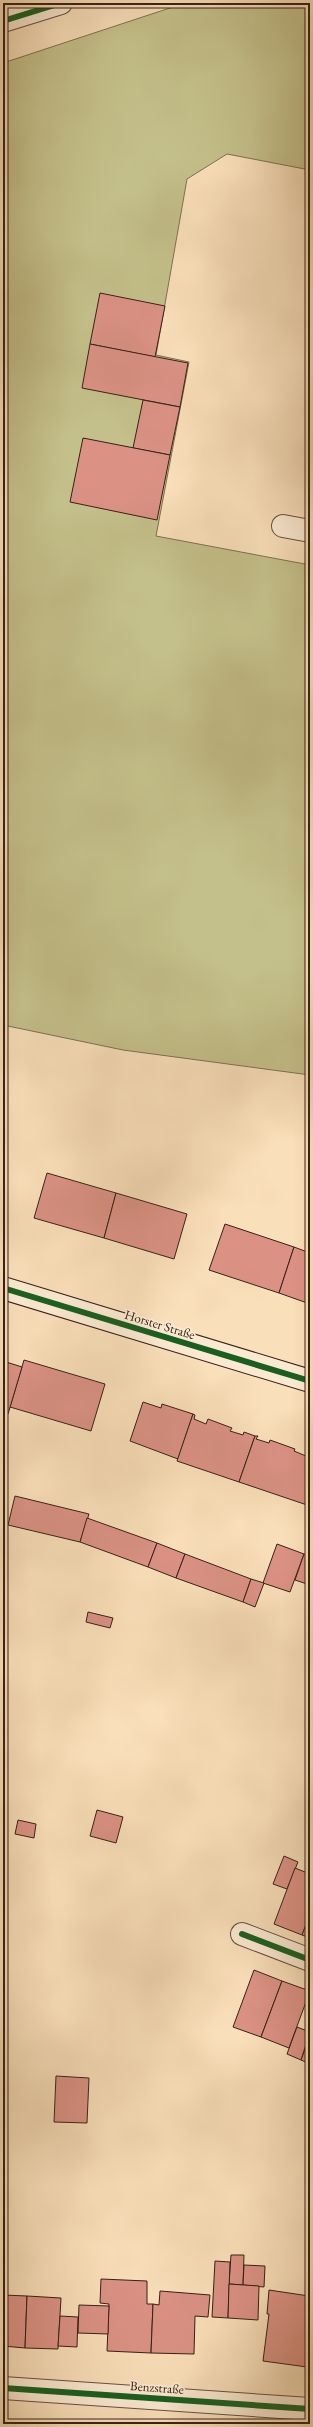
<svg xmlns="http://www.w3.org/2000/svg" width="313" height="2427" font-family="'EB Garamond',serif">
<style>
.pitch{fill:#c4c08b;stroke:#7e7051}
.building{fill:#db9285;stroke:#382017}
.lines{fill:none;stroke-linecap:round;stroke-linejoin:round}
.street-casing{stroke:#685040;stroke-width:24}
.secondary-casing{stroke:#382017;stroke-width:24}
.street{stroke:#fbead2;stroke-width:22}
.secondary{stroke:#fbead2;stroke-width:22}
.cycleway-casing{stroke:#fbead2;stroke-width:8}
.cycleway{stroke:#1b5e20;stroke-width:6}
.labels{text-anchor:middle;stroke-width:3.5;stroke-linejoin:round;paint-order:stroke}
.street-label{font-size:13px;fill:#382017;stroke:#fbead2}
</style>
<rect width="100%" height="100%" fill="#f9dfba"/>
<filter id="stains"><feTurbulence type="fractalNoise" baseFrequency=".005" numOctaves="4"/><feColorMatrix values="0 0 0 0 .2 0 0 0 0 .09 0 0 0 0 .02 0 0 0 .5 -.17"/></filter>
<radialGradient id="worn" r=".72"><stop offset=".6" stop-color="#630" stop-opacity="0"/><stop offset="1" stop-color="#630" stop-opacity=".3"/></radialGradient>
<!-- pitch -->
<polygon class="pitch" points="185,3 310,3 310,170 227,154 187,179 156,355 189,362 156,536 310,565 310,1075 123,1050 3,1025 3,63"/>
<!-- building -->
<g class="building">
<polygon points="100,293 165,306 155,357 90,344"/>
<polygon points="90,344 188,363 180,407 82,388"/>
<polygon points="143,400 180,407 170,455 133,448"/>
<polygon points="83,438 170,455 157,520 70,502"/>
<polygon points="47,1173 116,1193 104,1238 34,1218"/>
<polygon points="116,1193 187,1214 174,1259 104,1238"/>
<polygon points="225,1224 294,1247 279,1293 209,1270"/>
<polygon points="294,1247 310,1253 310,1304 279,1293"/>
<polygon points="24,1360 105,1384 91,1431 10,1407"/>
<polygon points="3,1361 22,1367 8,1414 3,1412"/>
<polygon points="143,1402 161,1408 162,1404 193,1414 178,1459 130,1441"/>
<polygon points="193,1414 195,1415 194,1419 206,1424 208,1419 232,1428 230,1431 243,1435 244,1432 255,1436 239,1482 177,1461"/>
<polygon points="255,1436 258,1436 256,1439 269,1443 270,1440 295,1449 294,1451 306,1456 307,1453 310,1454 310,1506 239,1482"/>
<polygon points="15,1496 89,1514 80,1542 8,1525"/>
<polygon points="87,1518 157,1543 148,1567 80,1542"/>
<polygon points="157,1543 185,1554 176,1578 148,1567"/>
<polygon points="277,1544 304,1554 290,1592 263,1583"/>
<polygon points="185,1554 251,1579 243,1602 176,1578"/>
<polygon points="304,1554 310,1556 310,1585 295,1580"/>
<polygon points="251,1579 264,1583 255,1607 243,1602"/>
<polygon points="88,1612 113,1618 110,1628 86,1622"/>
<polygon points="97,1810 123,1817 116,1843 90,1836"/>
<polygon points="18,1820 36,1824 34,1838 15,1834"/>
<polygon points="284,1856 298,1862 287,1889 273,1884"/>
<polygon points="295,1868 310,1874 310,1914 302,1935 274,1924"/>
<polygon points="310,1914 310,1938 302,1935"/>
<polygon points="254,1970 282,1981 261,2037 233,2027"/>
<polygon points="282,1981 310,1991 289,2048 261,2037"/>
<polygon points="297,2027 310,2032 301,2060 287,2054"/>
<polygon points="310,2036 310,2064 301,2060"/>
<polygon points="56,2076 89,2078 87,2123 54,2122"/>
<polygon points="231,2255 244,2255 243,2285 229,2284"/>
<polygon points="215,2261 230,2262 228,2318 212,2317"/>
<polygon points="244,2265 265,2266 264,2287 243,2285"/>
<polygon points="101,2279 147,2281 147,2304 153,2304 151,2353 107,2351 109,2304 100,2303"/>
<polygon points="229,2284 259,2286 258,2320 228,2318"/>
<polygon points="269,2290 309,2296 307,2319 310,2319 310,2340 307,2367 263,2361 269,2314 267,2314"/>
<polygon points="160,2291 210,2295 208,2317 195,2316 194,2354 151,2353 153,2304 159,2305"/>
<polygon points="3,2295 27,2296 25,2348 3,2346"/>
<polygon points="27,2296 61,2298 58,2349 25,2348"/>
<polygon points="79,2305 109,2306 108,2334 78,2333"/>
<polygon points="60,2316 78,2317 77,2347 58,2346"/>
<polygon points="310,2340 310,2367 307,2367"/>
</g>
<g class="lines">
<defs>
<g id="street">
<polyline points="3,21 61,3"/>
<polyline points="283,526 310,531"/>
<polyline points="242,1934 310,1960"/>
<polyline points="3,2388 310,2409"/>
</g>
<polyline id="secondary" points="3,1288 310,1381"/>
</defs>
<!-- street casing -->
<use href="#street" class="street-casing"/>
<!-- secondary casing -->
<use href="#secondary" class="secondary-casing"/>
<!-- street -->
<use href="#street" class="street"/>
<!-- secondary -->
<use href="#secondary" class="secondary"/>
<defs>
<g id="cycleway">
<polyline points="3,21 61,3"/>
<polyline points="3,1288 310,1381"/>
<polyline points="242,1934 310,1960"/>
<polyline points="3,2388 310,2409"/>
</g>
</defs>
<!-- cycleway casing -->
<use href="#cycleway" class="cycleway-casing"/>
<!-- cycleway -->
<use href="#cycleway" class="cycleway"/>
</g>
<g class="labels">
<!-- street labels -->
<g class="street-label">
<text transform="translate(160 1324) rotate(17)" y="5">Horster Straße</text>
<text transform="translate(157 2387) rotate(4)" y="5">Benzstraße</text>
</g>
</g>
<!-- margin -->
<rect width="313" height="2427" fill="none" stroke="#f9dfba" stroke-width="16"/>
<rect x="4" y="4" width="305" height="2419" fill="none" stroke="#382017" stroke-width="2"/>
<rect x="8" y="8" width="297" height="2411" fill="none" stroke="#382017"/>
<rect width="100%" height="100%" filter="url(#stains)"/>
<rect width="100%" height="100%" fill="url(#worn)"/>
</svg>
